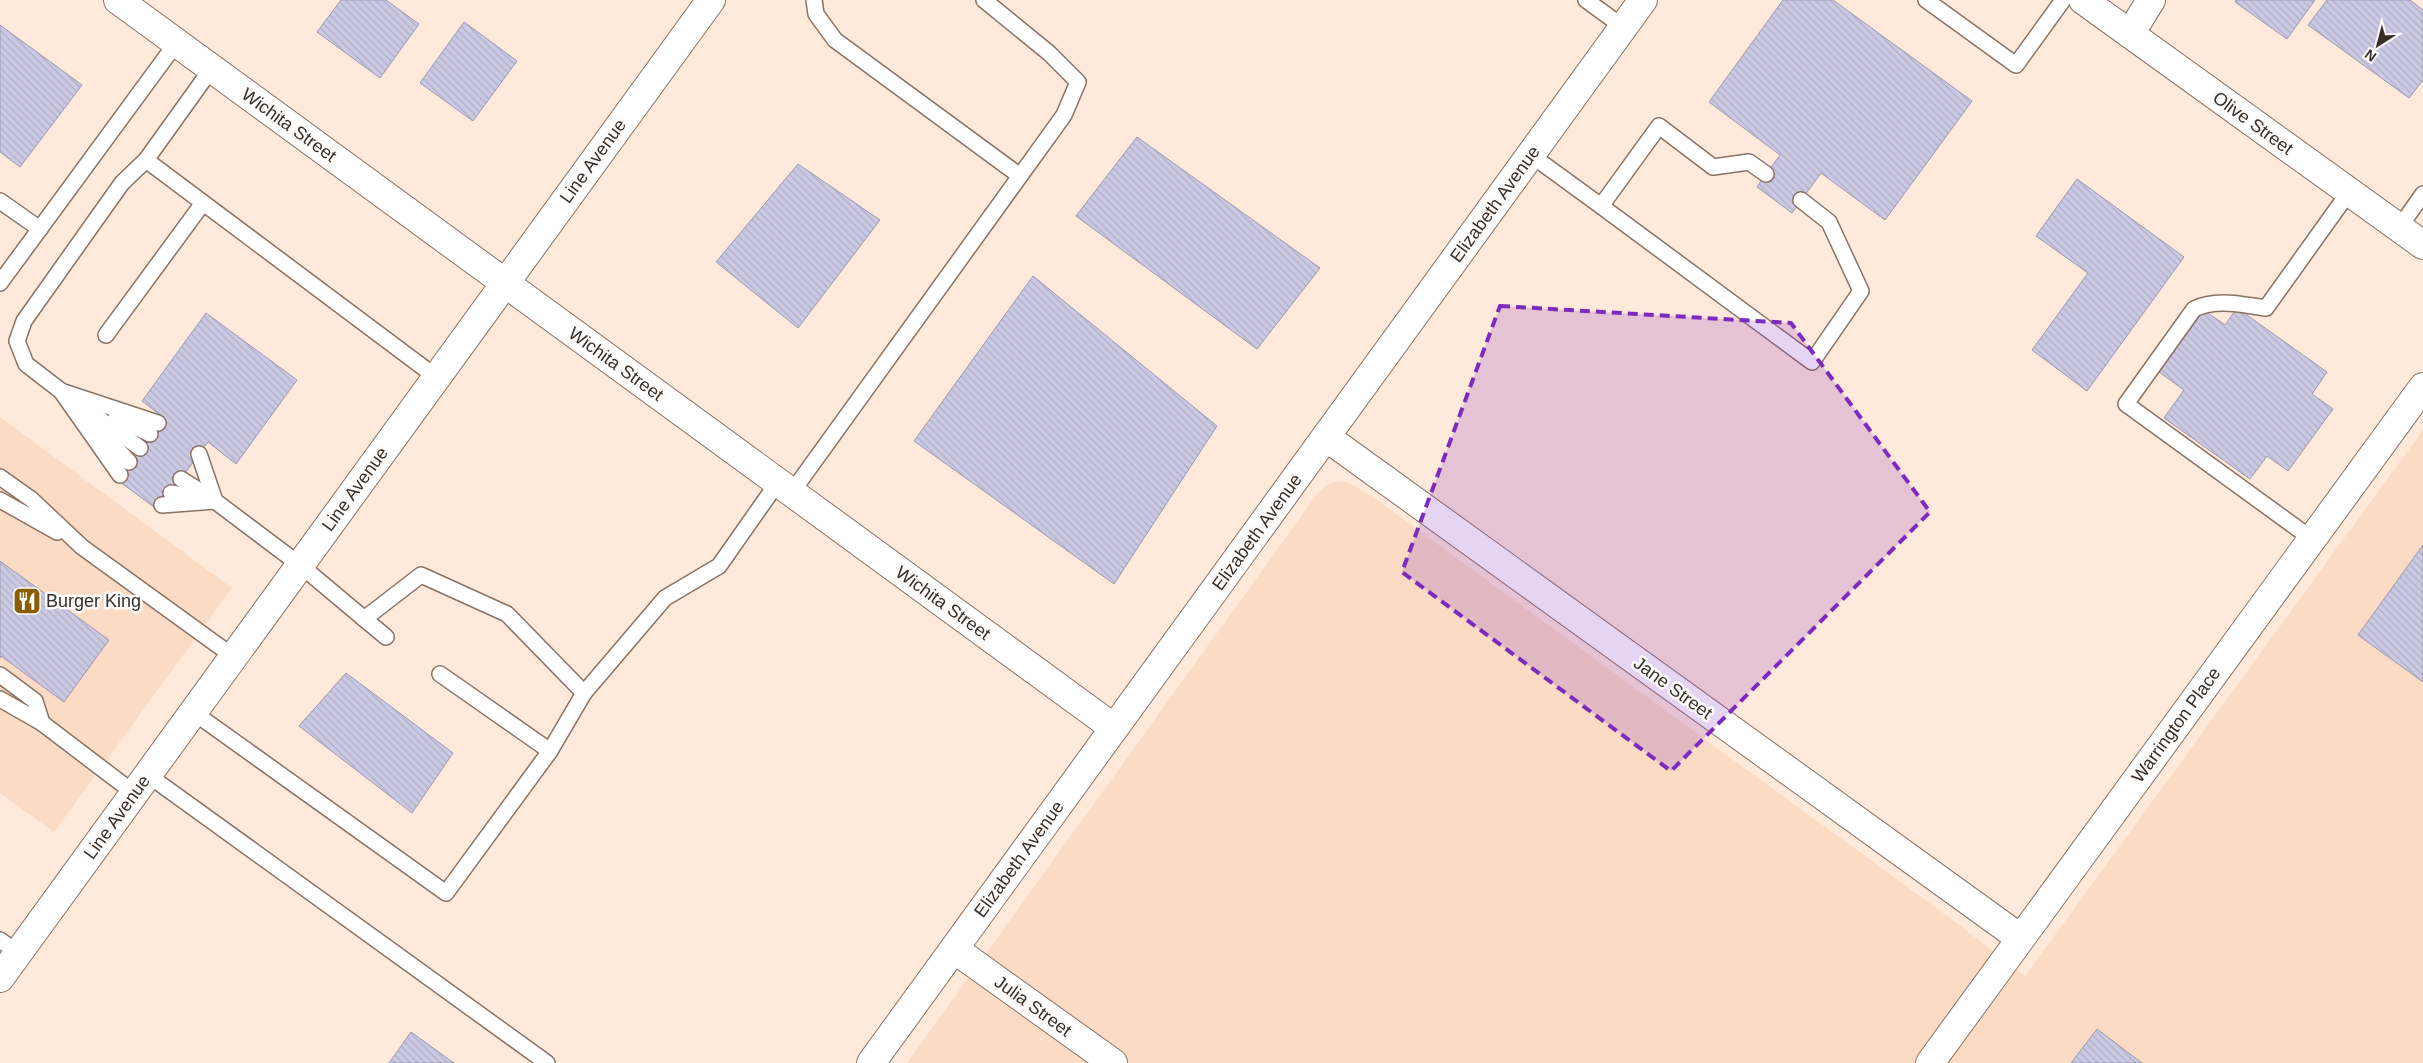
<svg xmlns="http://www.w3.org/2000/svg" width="2423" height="1063" font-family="Helvetica,sans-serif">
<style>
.built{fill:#fcdbc5}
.building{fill:url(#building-back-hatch);stroke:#9a98b1}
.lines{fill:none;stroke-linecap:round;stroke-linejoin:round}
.service-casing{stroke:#8a7263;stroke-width:18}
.minor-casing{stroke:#8a7263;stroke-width:30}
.tertiary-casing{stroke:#8a7263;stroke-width:30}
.secondary-casing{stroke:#8a7263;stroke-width:30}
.service{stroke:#fff;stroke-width:15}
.minor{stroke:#fff;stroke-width:28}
.tertiary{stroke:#fff;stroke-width:28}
.secondary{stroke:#fff;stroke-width:28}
.marked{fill:#7b2cbf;fill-opacity:0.2;stroke:#7b2cbf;stroke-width:4;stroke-dasharray:10 6;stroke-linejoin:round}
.labels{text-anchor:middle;stroke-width:5;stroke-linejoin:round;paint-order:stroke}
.street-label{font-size:18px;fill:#382e28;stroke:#fbfbfb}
.poi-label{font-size:18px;fill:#382e28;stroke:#fbfbfb;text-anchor:start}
</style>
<defs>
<pattern id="building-back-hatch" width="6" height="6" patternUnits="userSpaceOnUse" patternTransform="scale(1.25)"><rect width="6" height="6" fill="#ccc9e4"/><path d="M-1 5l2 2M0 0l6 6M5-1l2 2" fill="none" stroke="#b0adc4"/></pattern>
</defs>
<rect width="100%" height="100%" fill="#ffe9db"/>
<!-- built -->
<g class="built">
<polygon points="0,417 232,588 54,832 0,793"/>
<polygon points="2423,430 2423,1063 907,1063 1318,493 1328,484 1340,481 1349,483 1373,497 1954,921 2025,976"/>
</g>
<!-- building -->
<g class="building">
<polygon points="341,0 386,0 419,24 380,78 317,32"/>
<polygon points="1783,0 1833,0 1972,101 1885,220 1821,173 1792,213 1757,187 1780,155 1709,102"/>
<polygon points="2236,0 2315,0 2287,39 2235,2"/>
<polygon points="2327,0 2410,0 2423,10 2423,80 2409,98 2308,25"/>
<polygon points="464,22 517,61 473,121 420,83"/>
<polygon points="0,25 82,85 20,167 0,152"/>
<polygon points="1137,137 1320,268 1257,349 1076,216"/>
<polygon points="798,164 880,220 798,328 716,262"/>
<polygon points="2077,179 2184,257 2087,391 2032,350 2088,273 2036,236"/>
<polygon points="1033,276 1217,426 1114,584 914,441"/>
<polygon points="2237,308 2327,372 2312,394 2333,409 2288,471 2267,456 2250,479 2164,418 2184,390 2159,372 2204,310 2225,325"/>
<polygon points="206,313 297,380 236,464 208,442 158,510 116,479 163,417 142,401"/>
<polygon points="2423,545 2423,682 2358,635"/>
<polygon points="0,561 109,640 64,702 1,656 0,658"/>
<polygon points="346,673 453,753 412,813 299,726"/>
<polygon points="2097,1029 2142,1063 2071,1063"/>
<polygon points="411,1032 454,1063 389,1063"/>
</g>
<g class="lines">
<defs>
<g id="service">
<polyline points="814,0 816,14 835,40 1020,176"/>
<polyline points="1586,0 1623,27"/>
<polyline points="1926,0 2016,65 2063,0"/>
<polyline points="1531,155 1601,206 1659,126 1713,167 1749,162 1766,174"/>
<polyline points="146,160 436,377"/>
<polyline points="0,201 40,229"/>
<polyline points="1601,206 1812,362 1861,291 1829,222 1801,200"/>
<polyline points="2399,228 2423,194"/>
<polyline points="0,283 177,42"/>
<polyline points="106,335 203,203"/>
<polyline points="61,391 120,475"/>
<polyline points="72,399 140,448"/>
<polyline points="116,418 150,434"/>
<polyline points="158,423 61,391 26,364 17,341 24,321 122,183 146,160 212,68"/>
<polyline points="97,428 129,462"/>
<polyline points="199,454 215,501 300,565 386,637"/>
<polyline points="0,477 31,499 82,547 234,657"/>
<polyline points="181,479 208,496"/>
<polyline points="792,492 1064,115 1078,82 1049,53 984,0"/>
<polyline points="171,493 194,497"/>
<polyline points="0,500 57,532"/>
<polyline points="162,505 215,501"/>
<path d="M2312,539L2126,404L2194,309C2217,298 2243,305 2266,308L2349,192"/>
<polyline points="364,619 421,575 507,614 584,693"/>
<polyline points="440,674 550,751"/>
<polyline points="0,675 35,701 42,723"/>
<polyline points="0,699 42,723 134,793"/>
<polyline points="193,712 446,893 550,751 584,693 665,598 719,566 778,482"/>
<polyline points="148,775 547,1063"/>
<polyline points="0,940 18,953"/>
</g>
<g id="minor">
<polyline points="118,0 1114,728"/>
<polyline points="2130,34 2151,0"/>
<polyline points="1326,437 2020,938"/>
<polyline points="954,949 1113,1063"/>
<polyline points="871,1063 1643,0"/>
<polyline points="1930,1063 2423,387"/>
</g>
<polyline id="tertiary" points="2083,0 2423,245"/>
<polyline id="secondary" points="0,978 711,0"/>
</defs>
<!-- service casing -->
<use href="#service" class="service-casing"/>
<!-- minor casing -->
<use href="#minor" class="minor-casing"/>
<!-- tertiary casing -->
<use href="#tertiary" class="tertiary-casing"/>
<!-- secondary casing -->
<use href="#secondary" class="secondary-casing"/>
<!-- service -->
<use href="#service" class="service"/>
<!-- minor -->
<use href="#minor" class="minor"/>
<!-- tertiary -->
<use href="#tertiary" class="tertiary"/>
<!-- secondary -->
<use href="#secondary" class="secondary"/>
</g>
<!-- marked area -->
<path class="marked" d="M1500,306L1791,323L1930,512L1671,771L1402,572Z"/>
<!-- icons -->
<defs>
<symbol id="restaurant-square" viewBox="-11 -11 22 22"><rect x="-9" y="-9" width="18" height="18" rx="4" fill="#885e00" stroke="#fbfbfb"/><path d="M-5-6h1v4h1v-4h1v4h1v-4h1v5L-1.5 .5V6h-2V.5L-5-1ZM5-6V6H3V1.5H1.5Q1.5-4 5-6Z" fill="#fff"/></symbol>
</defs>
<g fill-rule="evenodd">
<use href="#restaurant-square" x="11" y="585" width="32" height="32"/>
</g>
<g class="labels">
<!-- street labels -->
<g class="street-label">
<text transform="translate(2253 123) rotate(36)" y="6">Olive Street</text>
<text transform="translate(289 125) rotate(36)" y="6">Wichita Street</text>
<text transform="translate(593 161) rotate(-54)" y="6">Line Avenue</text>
<text transform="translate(1495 204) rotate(-54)" y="6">Elizabeth Avenue</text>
<text transform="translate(616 364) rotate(36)" y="6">Wichita Street</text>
<text transform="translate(355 489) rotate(-54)" y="6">Line Avenue</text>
<text transform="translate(1257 532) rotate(-54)" y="6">Elizabeth Avenue</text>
<text transform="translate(943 603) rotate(36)" y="6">Wichita Street</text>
<text transform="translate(1673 688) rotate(36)" y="6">Jane Street</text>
<text transform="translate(2176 725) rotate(-54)" y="6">Warrington Place</text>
<text transform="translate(117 817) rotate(-54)" y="6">Line Avenue</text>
<text transform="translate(1019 859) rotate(-54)" y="6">Elizabeth Avenue</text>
<text transform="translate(1033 1006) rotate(36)" y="6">Julia Street</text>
</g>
<!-- poi labels -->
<g class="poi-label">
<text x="46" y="607">Burger King</text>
</g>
</g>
<!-- north arrow -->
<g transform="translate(2378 45) rotate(216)" stroke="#fbfbfb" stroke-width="4" paint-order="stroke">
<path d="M0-4L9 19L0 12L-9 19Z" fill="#382e28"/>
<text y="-8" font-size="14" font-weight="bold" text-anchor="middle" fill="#382e28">N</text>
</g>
</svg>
